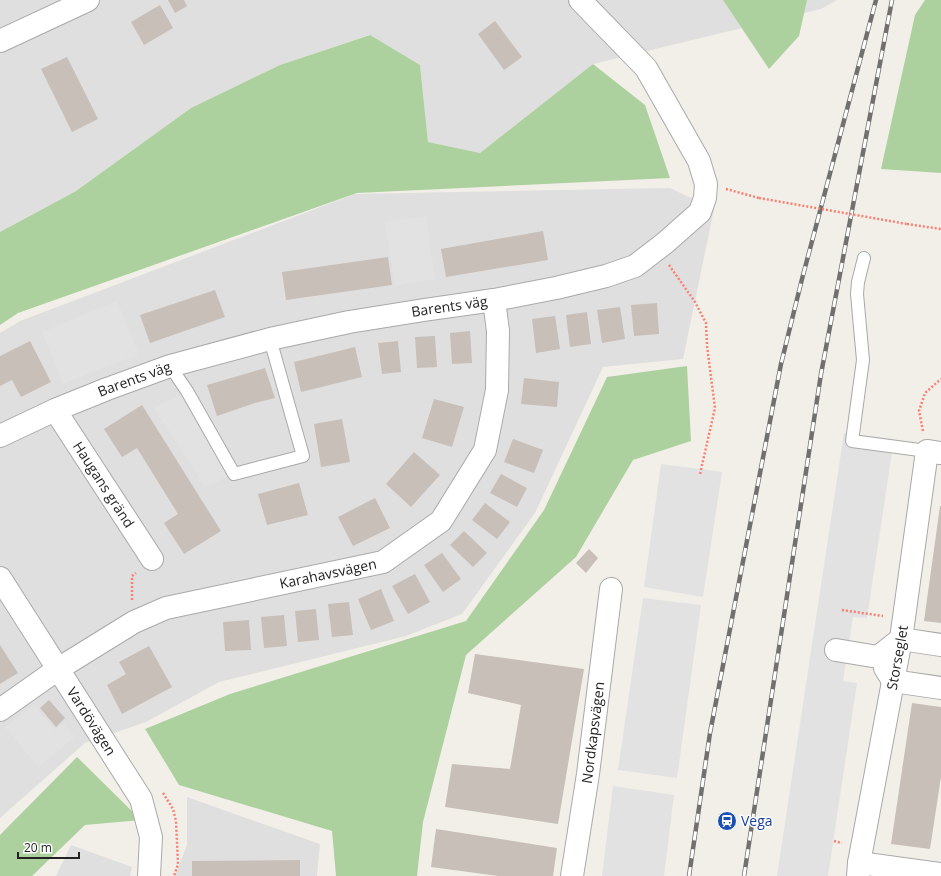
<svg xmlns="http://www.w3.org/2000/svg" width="941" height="876" font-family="'Open Sans',sans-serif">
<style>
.residential{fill:#e0dfdf}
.forest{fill:#add19e}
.parking{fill:#e2e2e2}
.building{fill:#c7bfb8}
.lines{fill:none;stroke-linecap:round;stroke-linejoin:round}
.lane-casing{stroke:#a9a9a9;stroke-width:14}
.street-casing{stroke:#a9a9a9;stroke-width:24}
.path{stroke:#fa8072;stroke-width:2.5;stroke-dasharray:2 2;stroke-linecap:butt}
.lane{stroke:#fff;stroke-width:12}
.street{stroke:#fff;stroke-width:22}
.rail-casing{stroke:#707070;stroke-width:4.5}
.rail{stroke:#fff;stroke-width:3;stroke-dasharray:9;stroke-linecap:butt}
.path-bridge{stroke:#fa8072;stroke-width:2.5;stroke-dasharray:2 2;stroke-linecap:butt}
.labels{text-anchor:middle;stroke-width:3;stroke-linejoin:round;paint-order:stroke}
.street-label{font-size:14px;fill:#222;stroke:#fff}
.transit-label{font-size:14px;fill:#164399;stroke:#fff;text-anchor:start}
</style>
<rect width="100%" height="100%" fill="#f2efe9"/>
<!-- residential -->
<g class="residential">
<polygon points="0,0 837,0 821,9 593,64 480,153 428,142 420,65 369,35 280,65 191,108 76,191 0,232"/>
<polygon points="670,188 714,209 683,359 603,367 535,513 462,614 406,636 219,682 146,722 85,743 0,818 0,333 20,321 355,194"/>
<polygon points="187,797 320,844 317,876 175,876 187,845"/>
<polygon points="71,845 132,867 130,876 56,876"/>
</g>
<!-- forest -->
<g class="forest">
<polygon points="723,0 807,0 799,36 769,69"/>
<polygon points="925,0 941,0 941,173 881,169 915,15"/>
<polygon points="370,35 420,65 428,142 480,153 593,64 645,105 670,178 357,193 18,313 0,325 0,232 76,191 191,108 280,65"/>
<polygon points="687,366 691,441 633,460 576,557 466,655 423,822 417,876 336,876 332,831 179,785 145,729 230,694 466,621 544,510 607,377"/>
<polygon points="77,757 141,820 85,825 32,876 0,876 0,835"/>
</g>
<!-- parking -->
<g class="parking">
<polygon points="426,216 435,279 395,286 385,222"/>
<polygon points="117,301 139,354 63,384 42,332"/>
<polygon points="187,391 234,474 205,487 154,408"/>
<polygon points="844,433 894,439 867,618 853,617 843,681 857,683 828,876 777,876"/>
<polygon points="661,464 722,472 703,597 644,587"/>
<polygon points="643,598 701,605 677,778 618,770"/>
<polygon points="34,704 55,730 64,723 75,737 38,767 5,727"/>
<polygon points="613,786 674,795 664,876 602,876"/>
</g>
<!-- building -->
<g class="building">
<polygon points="168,0 184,0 187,6 175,13"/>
<polygon points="160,5 173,28 144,45 131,22"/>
<polygon points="495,21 522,57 504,70 478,34"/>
<polygon points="67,57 98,119 72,132 41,69"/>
<polygon points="543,231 548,260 446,277 441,249"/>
<polygon points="388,257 392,285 286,300 282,272"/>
<polygon points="215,290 225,317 150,343 140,315"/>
<polygon points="657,303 659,334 634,336 631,305"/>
<polygon points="620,307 625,339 602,343 597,310"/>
<polygon points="587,312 591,344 570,347 566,315"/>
<polygon points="555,316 560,349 536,353 532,319"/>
<polygon points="470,331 472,363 452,364 450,333"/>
<polygon points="435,336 437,367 417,368 415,337"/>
<polygon points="30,341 51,382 21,397 12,380 0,386 0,356"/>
<polygon points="398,341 401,372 382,374 378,343"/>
<polygon points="355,347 362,377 301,392 294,362"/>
<polygon points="265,368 275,398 255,403 217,416 207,385"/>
<polygon points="524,378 559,382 557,407 521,404"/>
<polygon points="434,399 464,407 452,447 422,438"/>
<polygon points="142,405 221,531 184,554 164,523 178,514 137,448 122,457 104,429"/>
<polygon points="342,419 350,462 321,467 314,424"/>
<polygon points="513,439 543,450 534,473 504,462"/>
<polygon points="414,452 440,475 411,507 386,484"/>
<polygon points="501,474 527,488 517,507 490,493"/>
<polygon points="299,483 308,515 267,525 258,494"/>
<polygon points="375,498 390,528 353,546 338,517"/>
<polygon points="485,503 510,522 497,539 472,520"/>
<polygon points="940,506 941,506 941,623 924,621"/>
<polygon points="464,531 487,553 473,567 450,545"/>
<polygon points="589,549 598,558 586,573 576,563"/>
<polygon points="442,553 461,579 443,592 424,565"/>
<polygon points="415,574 430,602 408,614 392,586"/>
<polygon points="381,589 394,621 371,630 358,599"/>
<polygon points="349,602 353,635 332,637 328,604"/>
<polygon points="316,609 319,640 298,642 295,611"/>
<polygon points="284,615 287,646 264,648 261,617"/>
<polygon points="249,620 251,650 225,651 223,622"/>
<polygon points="0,645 18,673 0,684"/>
<polygon points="149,646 172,687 122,714 107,685 126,674 119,662"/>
<polygon points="475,654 584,669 558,824 445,807 452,764 510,769 521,705 468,693"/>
<polygon points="49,700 65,718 56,727 40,708"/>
<polygon points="912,703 941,707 941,777 930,849 891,844"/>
<polygon points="436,829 557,848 553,876 498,876 431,867"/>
<polygon points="300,860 300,876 192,876 192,861"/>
</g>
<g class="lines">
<defs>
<g id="lane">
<polyline points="864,258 858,282 857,294 863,360 852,441 927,451"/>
<polyline points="170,366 187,391 234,474 303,456 270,339"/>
</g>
<g id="street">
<polyline points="0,41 88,0"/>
<path id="s1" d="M55,410L152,559"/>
<path id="s2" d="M0,436L55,410L107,389L170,366L270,339L349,322L424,310L494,300L556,288L606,276L635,266L665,243L700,212L705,198L706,184L699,161L646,68L580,0"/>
<path id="s3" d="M0,578L141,799L151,837L149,876"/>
<polyline points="836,650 878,657 901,639 941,645"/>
<polyline points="885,668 893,681 941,688"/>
<path id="s4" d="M0,710L58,669L134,622L166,608L383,562L441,521L485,450L497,390L498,331L494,300"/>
<polyline points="859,863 941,874"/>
<path id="s5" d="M572,876L588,774L611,589"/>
<path id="s6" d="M858,876L859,863L901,639L927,451L941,453"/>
</g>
</defs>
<!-- lane casing -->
<use href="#lane" class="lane-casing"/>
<!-- street casing -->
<use href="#street" class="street-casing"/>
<!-- path -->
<g class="path">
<polyline points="726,189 759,198"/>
<polyline points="907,224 941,229"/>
<polyline points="669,265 695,302 706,323 707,346 715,408 700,474"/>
<polyline points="923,431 919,411 925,393 941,379"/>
<polyline points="132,600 132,576 136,573"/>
<polyline points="842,610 883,616"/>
<polyline points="163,793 173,809 176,821 178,864 174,876"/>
<polyline points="834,841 842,843"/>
</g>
<!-- lane -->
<use href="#lane" class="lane"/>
<!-- street -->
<use href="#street" class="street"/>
<defs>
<g id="rail">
<polyline points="689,876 710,733 781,364 802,279 876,0"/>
<polyline points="744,876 821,374 892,0"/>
</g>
</defs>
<!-- rail casing -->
<use href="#rail" class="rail-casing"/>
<!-- rail -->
<use href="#rail" class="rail"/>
<!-- path-bridge -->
<polyline class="path-bridge" points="759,198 907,224"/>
</g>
<!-- icons -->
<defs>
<symbol id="station-disc" viewBox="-11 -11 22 22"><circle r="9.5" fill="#1a4fb4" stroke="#fff"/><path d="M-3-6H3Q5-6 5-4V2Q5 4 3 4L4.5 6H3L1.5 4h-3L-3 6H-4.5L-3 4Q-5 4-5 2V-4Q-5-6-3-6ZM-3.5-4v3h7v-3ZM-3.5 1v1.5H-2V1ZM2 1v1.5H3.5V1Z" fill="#fff"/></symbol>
</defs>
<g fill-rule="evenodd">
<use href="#station-disc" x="716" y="810" width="22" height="22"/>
</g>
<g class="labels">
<!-- street labels -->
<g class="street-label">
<text dy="5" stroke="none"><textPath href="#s2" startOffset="470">Barents väg</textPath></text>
<text dy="5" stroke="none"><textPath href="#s2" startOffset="146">Barents väg</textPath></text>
<text dy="5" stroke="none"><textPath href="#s1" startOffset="89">Haugans gränd</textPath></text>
<text dy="5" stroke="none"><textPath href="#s4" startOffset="361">Karahavsvägen</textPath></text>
<text dy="5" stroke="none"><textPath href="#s6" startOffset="222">Storseglet</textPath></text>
<text dy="5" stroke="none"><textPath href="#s3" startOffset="170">Vardövägen</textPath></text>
<text dy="5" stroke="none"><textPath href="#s5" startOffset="145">Nordkapsvägen</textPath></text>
</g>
<!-- transit labels -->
<g class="transit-label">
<text x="741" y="826">Vega</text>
</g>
</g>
<!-- scale -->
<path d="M18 852v6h61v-6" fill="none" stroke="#222222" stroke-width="2"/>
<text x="24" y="852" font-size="12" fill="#222222" stroke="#ffffff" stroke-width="3" paint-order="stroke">20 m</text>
</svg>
